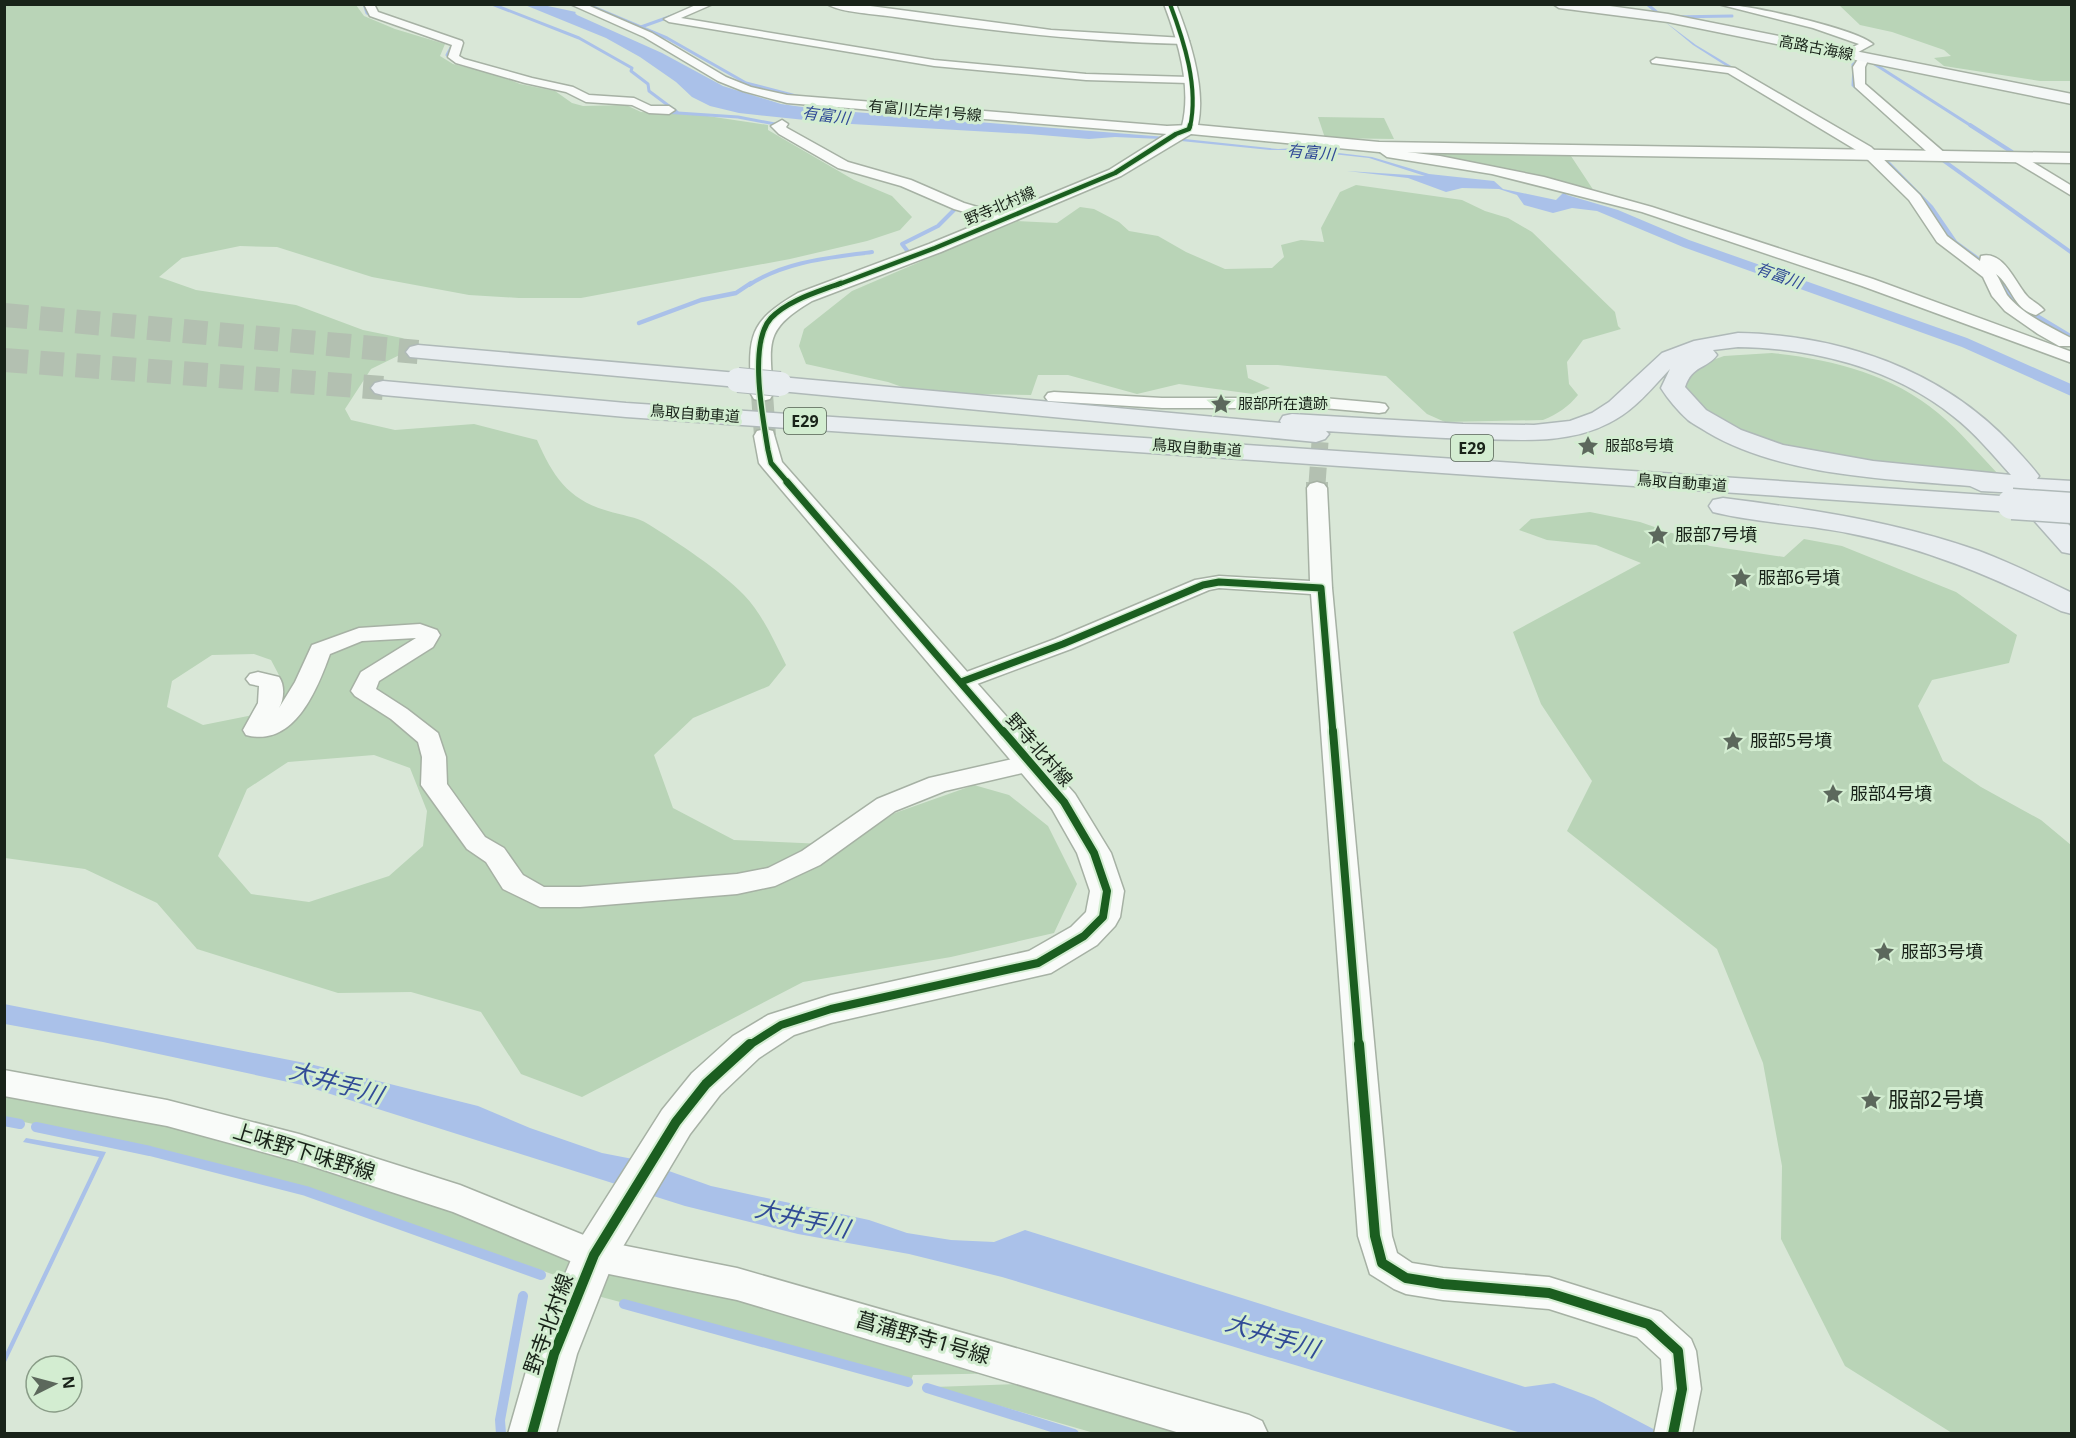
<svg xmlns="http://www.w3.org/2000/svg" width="2076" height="1438" font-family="'Noto Sans','Noto Sans JP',sans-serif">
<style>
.green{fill:#b9d4b7;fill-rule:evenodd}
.water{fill:#aac1e9}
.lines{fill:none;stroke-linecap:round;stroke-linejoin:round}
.stream-far3{stroke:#aac1e9;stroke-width:3}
.stream-far2{stroke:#aac1e9;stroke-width:4}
.stream-far1{stroke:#aac1e9;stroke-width:4.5}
.stream{stroke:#aac1e9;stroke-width:10}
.minor-tunnel-far1{stroke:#b3c0b1;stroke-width:17;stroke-dasharray:17 8;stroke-linecap:butt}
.minor-tunnel{stroke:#b3c0b1;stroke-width:22;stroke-dasharray:22 10;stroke-linecap:butt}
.tertiary-tunnel{stroke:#b3c0b1;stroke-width:22;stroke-dasharray:22 10;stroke-linecap:butt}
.motorway-tunnel{stroke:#b3c0b1;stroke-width:24;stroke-dasharray:24 12;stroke-linecap:butt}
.minor-casing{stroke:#a6b1a4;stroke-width:3}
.tertiary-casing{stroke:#a6b1a4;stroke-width:3}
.secondary-casing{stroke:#a6b1a4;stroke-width:3}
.motorway-casing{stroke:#afb9b8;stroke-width:3}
.minor{fill:#f9fbf9;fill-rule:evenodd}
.tertiary{fill:#f9fbf9;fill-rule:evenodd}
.secondary{fill:#f4f7f6;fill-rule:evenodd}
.motorway{fill:#e8edf0;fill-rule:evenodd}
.motorway-bridge-far1-casing{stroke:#afb9b8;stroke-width:26;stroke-linecap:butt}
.motorway-bridge-casing{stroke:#afb9b8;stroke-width:33;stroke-linecap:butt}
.motorway-bridge-far1{stroke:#e8edf0;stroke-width:24}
.motorway-bridge{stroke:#e8edf0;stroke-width:30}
.cycleway-far5-casing{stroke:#d3edd1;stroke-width:5}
.cycleway-far4-casing{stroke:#d3edd1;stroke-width:7}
.cycleway-far3-casing{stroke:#d3edd1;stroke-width:8}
.cycleway-far2-casing{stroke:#d3edd1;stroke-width:10}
.cycleway-far1-casing{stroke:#d3edd1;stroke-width:12}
.cycleway-casing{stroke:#d3edd1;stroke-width:14}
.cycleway-far5{stroke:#1b5e20;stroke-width:4}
.cycleway-far4{stroke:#1b5e20;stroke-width:4.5}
.cycleway-far3{stroke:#1b5e20;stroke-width:5}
.cycleway-far2{stroke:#1b5e20;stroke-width:7}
.cycleway-far1{stroke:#1b5e20;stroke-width:8}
.cycleway{stroke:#1b5e20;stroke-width:10}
.labels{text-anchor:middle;stroke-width:6;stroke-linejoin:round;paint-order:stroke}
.far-street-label{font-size:15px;fill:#192319;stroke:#d3edd1}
.far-poi-label{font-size:15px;fill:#192319;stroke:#d3edd1;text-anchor:start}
.far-water-label{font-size:16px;font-style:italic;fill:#314b97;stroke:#d3edd1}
.shield{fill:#d3edd1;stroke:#516050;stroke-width:1.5}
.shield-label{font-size:16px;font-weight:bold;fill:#192319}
.poi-label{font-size:18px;fill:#192319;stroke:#d3edd1;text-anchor:start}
.street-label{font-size:18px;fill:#192319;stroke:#d3edd1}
.near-poi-label{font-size:21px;fill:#192319;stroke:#d3edd1;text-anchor:start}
.near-street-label{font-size:21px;fill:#192319;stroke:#d3edd1}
.near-water-label{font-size:24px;font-style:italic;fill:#314b97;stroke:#d3edd1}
</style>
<rect width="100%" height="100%" fill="#d9e7d7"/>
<!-- green -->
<g class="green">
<path d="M5,5H356L364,16L395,29L445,44L440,56L453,64L497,75L520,84L555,91L572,103L583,106L626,105L641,112L701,115L768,125V130L854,180L892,196L912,217L900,230L867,241L790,259L581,298H519L469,295L372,277L277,247L240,246L182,258L159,277L196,290L296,305L363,330L402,338L418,346L371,369L345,409L351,420L395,430L474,424L537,440C553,477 569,500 608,511C621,515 637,517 648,524C677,542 720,570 744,595C763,615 774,641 786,665L769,686L693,718L654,755L673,808L734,840L846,845L895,813L974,785L1009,795L1048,826L1077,884L1054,933L951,957L803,982L582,1097L521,1074L481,1012L411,992L338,993L197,949L157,903L85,869L5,858ZM254,654L271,660L281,679L253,715L203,725L167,707L172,681L212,655ZM374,755L410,768L427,811L423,846L389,876L309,902L251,894L218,856L247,789L288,762Z"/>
<polygon points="1839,5 2071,5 2071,81 2040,81 1944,66 1934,58 1951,56 1944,50 1892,32 1860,25"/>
<polygon points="1318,117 1384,118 1394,139 1325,138"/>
<polygon points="1395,152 1569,153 1594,191 1486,167"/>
<path d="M1356,185L1462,200L1485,211L1508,218L1532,232L1615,312L1618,326L1621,329L1583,340L1567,362L1569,384L1578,395C1568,407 1558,414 1543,420L1445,422L1427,414L1386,376L1278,365H1246L1248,378L1270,388L1253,394L1179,384L1137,394L1068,375H1038L1031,395L919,393L888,382L806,364L799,346L804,329L852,291L1015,221L1057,223L1080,207L1094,209L1119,222L1129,231L1158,236L1186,252L1225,269L1272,268L1284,257L1281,245L1301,240L1324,242L1321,228L1340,192Z"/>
<path d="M1772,353C1831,359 1892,374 1938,413C1960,431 1979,454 1999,475L1910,467L1789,449L1710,418L1687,395L1684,384L1686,376L1707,362L1724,356Z"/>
<polygon points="1590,512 1640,522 1710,546 1784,557 1804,539 1842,546 1956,592 2017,635 2009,663 1932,680 1918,706 1943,761 1981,787 2041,820 2071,845 2071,1433 1952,1433 1845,1366 1781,1239 1782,1166 1763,1063 1717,949 1567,831 1592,781 1541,704 1513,632 1641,563 1596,545 1547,540 1519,530 1531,519"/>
<polygon points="4,1093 221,1136 437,1203 572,1257 566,1279 304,1187 175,1154 5,1118"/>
<polygon points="605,1274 646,1274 1010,1373 913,1375 911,1380 594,1295"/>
<polygon points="1050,1383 1219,1433 1094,1433 934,1387"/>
</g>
<!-- water -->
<g class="water">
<polygon points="525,5 543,5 576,12 575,13 577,15 662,53 723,86 781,104 817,109 1166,137 1278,149 1297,148 1372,157 1429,174 1494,181 1503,189 1556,200 1564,192 1567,195 1618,210 1689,240 1967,338 2071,384 2071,396 1962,347 1683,247 1597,211 1572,208 1553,213 1524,205 1517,195 1499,189 1462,188 1446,192 1408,178 1347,171 1425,176 1369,158 1296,150 1270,150 1161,139 1115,137 1089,139 1029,134 834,123 739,113 710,106 692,97 676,82 640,57 606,38"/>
<polygon points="1664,21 1696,45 1888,160 1933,206 1957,241 2001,273 2023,305 2071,334 2071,343 2021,312 1948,239 1891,171 1693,45"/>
<polygon points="4,1004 310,1064 478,1106 530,1128 602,1153 638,1160 711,1186 869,1220 907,1233 951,1240 994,1242 1025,1230 1525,1387 1554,1383 1594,1398 1661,1433 1521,1433 1002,1277 909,1254 798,1234 685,1206 302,1085 103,1042 5,1024"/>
<polygon points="26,1138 106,1152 5,1364 5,1354 99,1157 23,1142"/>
</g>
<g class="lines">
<!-- stream-far3 -->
<g class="stream-far3">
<polyline points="364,4 367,13 372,16 415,31"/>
<polyline points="492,4 579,38 632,68 631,71 648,84 649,91 677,112"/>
<polyline points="586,4 667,38 746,83 800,97"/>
<polyline points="1647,4 1659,14"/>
<polyline points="1671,17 1732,16"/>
<polyline points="641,27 680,13"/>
<polyline points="448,42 453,44 447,55 462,64"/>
<polyline points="1844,55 1853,61 1853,66"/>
<polyline points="1873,63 1973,127"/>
<polyline points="1854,67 1853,85 1860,91"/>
<polyline points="663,112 738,117 775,124"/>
</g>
<!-- stream-far2 -->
<g class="stream-far2">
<polyline points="1970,125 2012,152"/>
<polyline points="1944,161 2072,253"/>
<polyline points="909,253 902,244 938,226 956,208"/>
<path d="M749,285C786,261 829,258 872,252"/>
</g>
<!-- stream-far1 -->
<polyline class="stream-far1" points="639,323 701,300 736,293 751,283"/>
<!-- stream -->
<g class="stream">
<polyline points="4,1121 20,1124"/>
<polyline points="36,1127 150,1151 306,1191 541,1275"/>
<polyline points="624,1304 908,1382"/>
<polyline points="927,1388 1074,1434"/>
<polyline points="501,1434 500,1420 523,1296"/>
</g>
<!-- minor-tunnel-far1 -->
<polyline class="minor-tunnel-far1" points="1317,484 1322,414"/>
<!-- minor-tunnel -->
<polyline class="minor-tunnel" points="1317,488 1317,482"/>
<!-- tertiary-tunnel -->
<polyline class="tertiary-tunnel" points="762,394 765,436"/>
<!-- motorway-tunnel -->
<g class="motorway-tunnel">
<polyline points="4,315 418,352"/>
<polyline points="4,360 383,388"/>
</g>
<defs>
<g id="minor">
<polygon points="364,4 374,4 378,12 462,41 463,43 459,56 464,59 532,78 573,87 589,95 634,98 651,106 669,106 675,110 669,114 649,113 632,105 586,102 566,92 525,83 456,63 448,57 452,45 370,16"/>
<polygon points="570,4 585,4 652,33 726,77 751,87 787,95 1167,126 1189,125 1195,129 1189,133 1167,134 787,103 743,91 718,81 644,37"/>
<polygon points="698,4 713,4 681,18 934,60 1086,74 1189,77 1195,80 1189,83 1086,80 934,66 669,22 664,19"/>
<path d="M827,4H855L1051,30L1184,38L1189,41L1184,44C1087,42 991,31 895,17C877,14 841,13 827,4Z"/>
<path d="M1718,4C1746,4 1854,28 1873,44L1851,56H1843V52L1859,44L1813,28Z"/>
<polygon points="1864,55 1869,58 1865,67 1865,84 1946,154 1947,157 1946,160 1936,160 1855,87 1853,67 1860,56"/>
<path d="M1656,58L1735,68L1871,147L1920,195L1947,236L1980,261L1981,256C2005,250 2016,286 2029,298C2034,302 2040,305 2044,310L2036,315C2013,309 2012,286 1996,274C2000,280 2003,288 2007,295C2022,314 2050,327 2071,338V346H2059L2038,334L2005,311L1992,296L1983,277L1937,242L1909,200L1861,153L1728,73L1652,63L1651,61Z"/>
<polygon points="782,120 788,124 786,127 787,128 848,162 911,180 964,203 1008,216 1010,219 1003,223 954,209 901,186 838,168 779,134 771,126"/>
<polygon points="1379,143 1391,150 1440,156 1544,177 1652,207 1873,279 2072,352 2072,363 1862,286 1642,212 1492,174 1387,157 1373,147"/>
<polygon points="2019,154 2072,186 2072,196 2014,161 2013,158 2014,155"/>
<polygon points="1054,392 1162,398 1323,398 1379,403 1385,404 1388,408 1385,412 1379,413 1323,408 1162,408 1048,401 1045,397 1048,393"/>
<polygon points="1317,482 1324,484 1327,488 1332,588 1392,1236 1397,1253 1412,1263 1443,1268 1549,1277 1661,1312 1691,1339 1696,1351 1701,1389 1692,1434 1654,1434 1663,1389 1661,1359 1637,1337 1549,1309 1443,1300 1406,1294 1394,1289 1370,1274 1358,1236 1311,594 1219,588 1209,590 1071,649 969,687 961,689 953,687 949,682 953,677 1055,639 1195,580 1219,576 1310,581 1307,488 1310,484"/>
<path d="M420,624L437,630L440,635L433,647L379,681L376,689L407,709L438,733L446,757L447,784L485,837L504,848L523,875L544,887H580L737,874L768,868L802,851L877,799L929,778L1030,755L1039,757L1042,763L1039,769L945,791L895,811L820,865L775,886L737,894L580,907H540L503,889L486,862L467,849L421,785L422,757L418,742L391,719L355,696L351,691L361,672L416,638L362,641L330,654C317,690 294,748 246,735L243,730L258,703L259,686L250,684L246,679L250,674L258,672L279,677C285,685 284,700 279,708L295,682L312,645L359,628Z"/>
<polygon points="4,1070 167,1100 299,1134 460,1185 596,1240 737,1268 1249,1415 1262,1421 1268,1434 1183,1434 737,1300 594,1271 453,1212 299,1162 167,1126 4,1096"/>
</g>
<g id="tertiary">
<path d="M1164,4H1176C1190,39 1206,88 1198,125L1379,142L2072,153V163L1379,152L1191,134L1121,176L941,252L812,301C763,330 770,342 773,394L770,399L762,401L754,399L751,394C749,338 746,323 798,293L929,244L1109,170L1171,131L1182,126C1192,87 1178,41 1164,4Z"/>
<polygon points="765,429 773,431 782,462 1075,794 1111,853 1124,891 1120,917 1115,926 1097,945 1051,973 831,1023 794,1035 759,1058 720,1095 690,1134 612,1265 577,1354 556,1434 508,1434 531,1354 579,1241 662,1110 692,1073 733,1036 768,1015 831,995 1029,951 1071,927 1086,912 1090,891 1077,853 1052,809 763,468 759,463 754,436 757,431"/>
</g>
<polygon id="secondary" points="1553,4 1595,4 1668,14 2072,94 2072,104 1668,22 1559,8"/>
<g id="motorway">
<path d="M1738,333C1840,335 1941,369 2012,445C2021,455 2031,465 2039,476L2037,479L2072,481V497L2041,495L2072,528V554L2062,552L2023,508L2012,512L626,417L383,395L375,393L371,388L375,383L383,381L626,403L2016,497L2019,493L1981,491L1970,486C1886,479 1781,476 1707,432C1701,428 1693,424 1688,420C1678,411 1668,399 1661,388L1670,369C1651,389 1635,410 1609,423C1569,444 1522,440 1478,439C1427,438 1377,434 1326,431L1329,434L1325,439L1316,442L780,391L772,389L768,384L772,379L780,377L1281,423L1280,421L1283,416L1292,414L1463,424L1534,425L1570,421L1592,413L1609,402L1662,353L1694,341ZM1738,347C1813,348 1893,368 1953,416C1975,433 1993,455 2011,475L1873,461L1783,445L1741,430L1706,410L1685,387C1692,365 1707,369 1717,355L1713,350Z"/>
<polygon points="418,345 738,373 746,375 750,380 746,385 738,387 410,357 406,352 410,347"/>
<path d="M1723,498C1810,509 1897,522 1979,551C2011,563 2041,578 2072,593V614L2061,611C1992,576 1925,548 1848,533C1804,524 1757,523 1713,512L1709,506L1713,500Z"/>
</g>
</defs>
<!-- minor casing -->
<use href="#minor" class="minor-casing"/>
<!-- tertiary casing -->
<use href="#tertiary" class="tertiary-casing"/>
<!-- secondary casing -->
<use href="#secondary" class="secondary-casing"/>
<!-- motorway casing -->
<use href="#motorway" class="motorway-casing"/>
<!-- minor -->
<use href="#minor" class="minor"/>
<!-- tertiary -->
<use href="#tertiary" class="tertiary"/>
<!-- secondary -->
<use href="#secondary" class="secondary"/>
<!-- motorway -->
<use href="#motorway" class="motorway"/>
<defs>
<polyline id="motorway-bridge-far1" points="738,380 780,384"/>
<polyline id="motorway-bridge" points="2012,504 2072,508"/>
</defs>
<!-- motorway-bridge-far1 casing -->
<use href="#motorway-bridge-far1" class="motorway-bridge-far1-casing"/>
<!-- motorway-bridge casing -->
<use href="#motorway-bridge" class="motorway-bridge-casing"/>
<!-- motorway-bridge-far1 -->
<use href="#motorway-bridge-far1" class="motorway-bridge-far1"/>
<!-- motorway-bridge -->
<use href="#motorway-bridge" class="motorway-bridge"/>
<defs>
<path id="cycleway-far5" d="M1170,4C1184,41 1199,87 1190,127"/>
<polyline id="cycleway-far4" points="837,285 935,248 1115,173 1176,134 1189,129 1190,125"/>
<path id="cycleway-far3" d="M789,484L771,463L768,450C763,419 748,343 771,318C788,300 818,292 841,283"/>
<g id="cycleway-far2">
<polyline points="787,482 1004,733"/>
<polyline points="961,682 1063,644 1203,585 1219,582 1321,588 1333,733"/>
</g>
<g id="cycleway-far1">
<polyline points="1333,731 1359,1046"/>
<polyline points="748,1046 781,1025 831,1009 1038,963 1084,936 1103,917 1107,891 1094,853 1064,802 1003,731"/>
</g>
<g id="cycleway">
<polyline points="1359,1044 1375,1236 1382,1263 1406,1278 1443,1284 1549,1293 1648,1324 1678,1351 1682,1389 1673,1434"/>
<polyline points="532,1434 554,1354 594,1255 676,1122 706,1084 750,1044"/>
</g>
</defs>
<!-- cycleway-far5 casing -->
<use href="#cycleway-far5" class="cycleway-far5-casing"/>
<!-- cycleway-far4 casing -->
<use href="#cycleway-far4" class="cycleway-far4-casing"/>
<!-- cycleway-far3 casing -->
<use href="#cycleway-far3" class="cycleway-far3-casing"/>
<!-- cycleway-far2 casing -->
<use href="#cycleway-far2" class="cycleway-far2-casing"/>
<!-- cycleway-far1 casing -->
<use href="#cycleway-far1" class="cycleway-far1-casing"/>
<!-- cycleway casing -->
<use href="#cycleway" class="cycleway-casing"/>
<!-- cycleway-far5 -->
<use href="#cycleway-far5" class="cycleway-far5"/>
<!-- cycleway-far4 -->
<use href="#cycleway-far4" class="cycleway-far4"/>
<!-- cycleway-far3 -->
<use href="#cycleway-far3" class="cycleway-far3"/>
<!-- cycleway-far2 -->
<use href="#cycleway-far2" class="cycleway-far2"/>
<!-- cycleway-far1 -->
<use href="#cycleway-far1" class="cycleway-far1"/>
<!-- cycleway -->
<use href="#cycleway" class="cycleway"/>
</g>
<!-- icons -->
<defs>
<symbol id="sight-bare" viewBox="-9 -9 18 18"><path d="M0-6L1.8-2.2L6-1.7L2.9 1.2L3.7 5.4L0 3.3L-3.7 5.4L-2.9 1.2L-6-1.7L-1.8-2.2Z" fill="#5c685c" stroke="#d3edd1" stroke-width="2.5" paint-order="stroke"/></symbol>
</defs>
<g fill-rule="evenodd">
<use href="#sight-bare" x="1206" y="389" width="30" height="30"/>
<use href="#sight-bare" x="1573" y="431" width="30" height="30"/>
<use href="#sight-bare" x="1643" y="520" width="30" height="30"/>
<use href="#sight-bare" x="1726" y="563" width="30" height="30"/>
<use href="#sight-bare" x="1718" y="726" width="30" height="30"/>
<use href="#sight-bare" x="1818" y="779" width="30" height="30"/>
<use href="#sight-bare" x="1869" y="937" width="30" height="30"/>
<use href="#sight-bare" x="1856" y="1085" width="30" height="30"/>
</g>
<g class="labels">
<!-- far-street labels -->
<g class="far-street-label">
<text transform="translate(1816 48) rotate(11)" y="5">高路古海線</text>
<text transform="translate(925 111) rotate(5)" y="5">有富川左岸1号線</text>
<text transform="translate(1000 206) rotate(-23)" y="5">野寺北村線</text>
<text transform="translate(695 414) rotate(4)" y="5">鳥取自動車道</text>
<text transform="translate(1197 448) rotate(4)" y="5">鳥取自動車道</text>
<text transform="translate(1682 483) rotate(4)" y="5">鳥取自動車道</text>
</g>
<!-- far-poi labels -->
<g class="far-poi-label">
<text x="1238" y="409">服部所在遺跡</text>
<text x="1605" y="451">服部8号墳</text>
</g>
<!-- far-water labels -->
<g class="far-water-label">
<text transform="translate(826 115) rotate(7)" y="6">有富川</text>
<text transform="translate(1311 152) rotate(5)" y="6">有富川</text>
<text transform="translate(1779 275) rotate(20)" y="6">有富川</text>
</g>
<!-- shield labels -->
<g class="shield">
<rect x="784" y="408" width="42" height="26" rx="4.5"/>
<rect x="1451" y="435" width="42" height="26" rx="4.5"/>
</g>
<g class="shield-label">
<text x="805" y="427">E29</text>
<text x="1472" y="454">E29</text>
</g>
<!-- poi labels -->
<g class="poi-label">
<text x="1675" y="541">服部7号墳</text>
<text x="1758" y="584">服部6号墳</text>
<text x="1750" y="747">服部5号墳</text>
<text x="1850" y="800">服部4号墳</text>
<text x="1901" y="958">服部3号墳</text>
</g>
<!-- street labels -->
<g class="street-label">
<text transform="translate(1039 750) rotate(49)" y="6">野寺北村線</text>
</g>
<!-- near-poi labels -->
<g class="near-poi-label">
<text x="1888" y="1107">服部2号墳</text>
</g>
<!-- near-street labels -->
<g class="near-street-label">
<text transform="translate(304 1152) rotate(17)" y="7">上味野下味野線</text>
<text transform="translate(549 1324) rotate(-70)" y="7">野寺北村線</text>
<text transform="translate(923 1338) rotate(16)" y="7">菖蒲野寺1号線</text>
</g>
<!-- near-water labels -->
<g class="near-water-label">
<text transform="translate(336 1083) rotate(16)" y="8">大井手川</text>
<text transform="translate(802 1219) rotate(13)" y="8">大井手川</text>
<text transform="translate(1272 1336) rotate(17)" y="8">大井手川</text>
</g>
</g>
<!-- border -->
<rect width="2076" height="1438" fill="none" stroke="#192319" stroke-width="12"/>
<!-- north arrow -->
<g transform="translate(54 1384) rotate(84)"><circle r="28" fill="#d3edd1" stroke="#899c87" stroke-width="1.5"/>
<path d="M0-4.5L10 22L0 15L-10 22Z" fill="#5c685c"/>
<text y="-9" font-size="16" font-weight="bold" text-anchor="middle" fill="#192319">N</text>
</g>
</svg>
